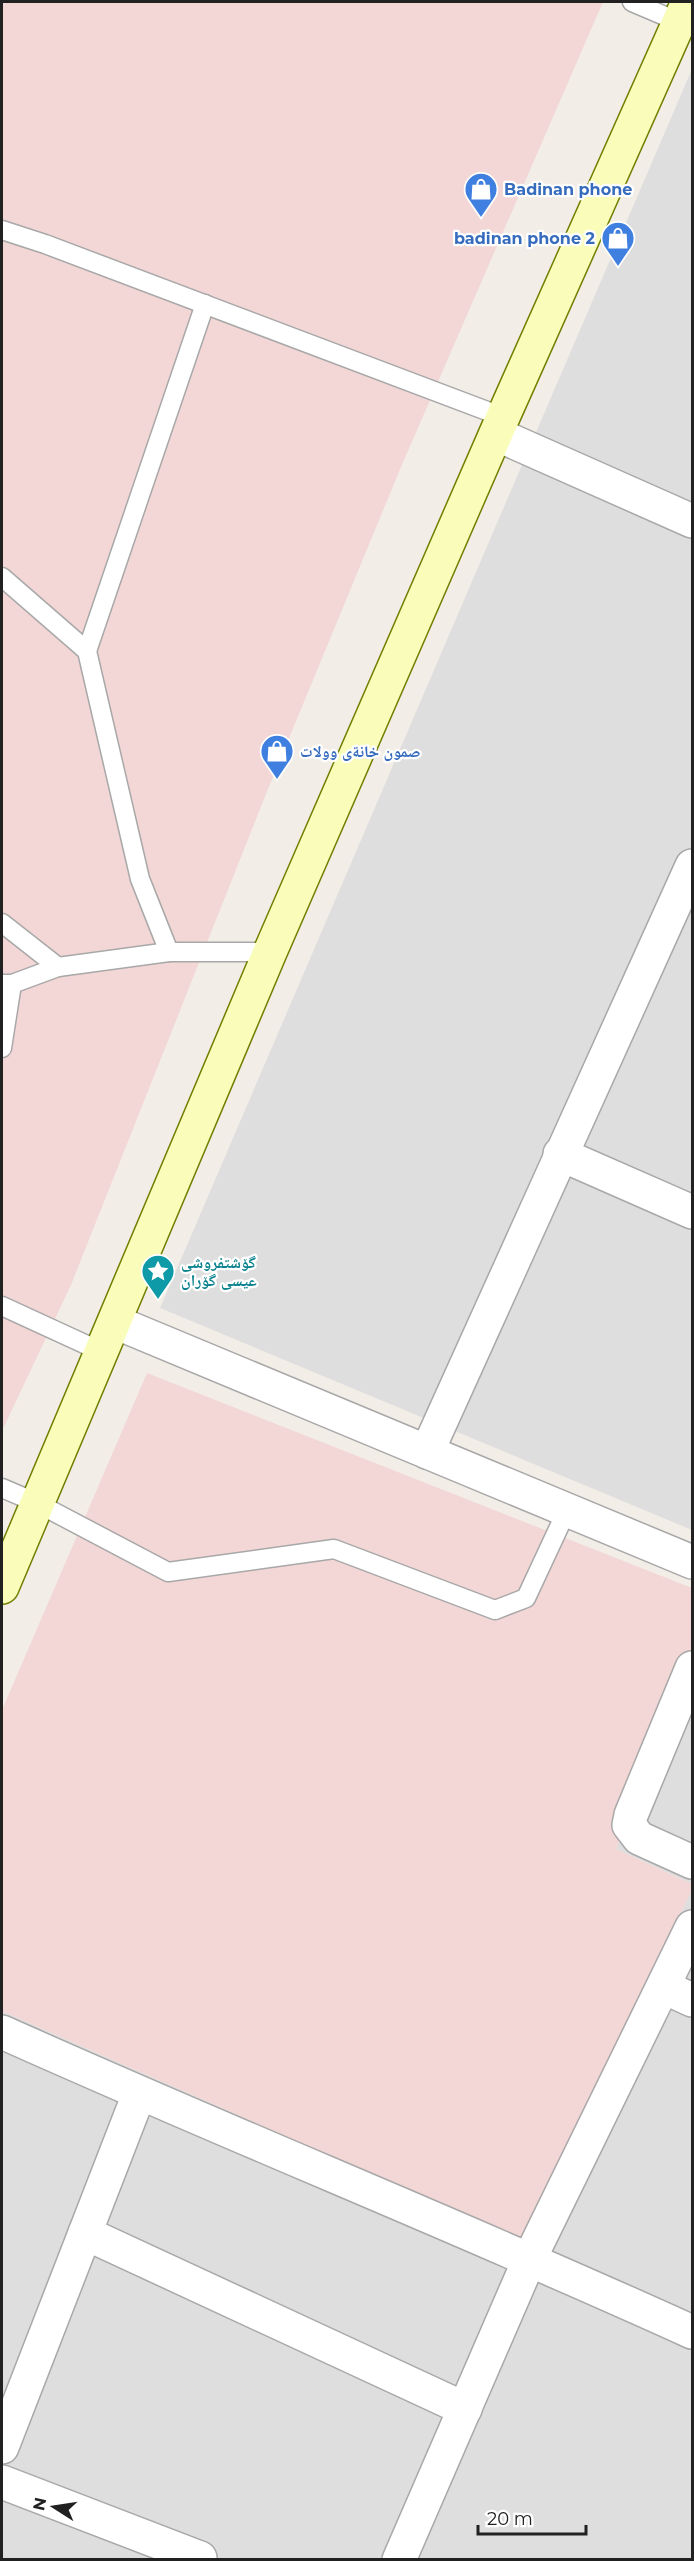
<svg xmlns="http://www.w3.org/2000/svg" width="694" height="2561" font-family="Montserrat,'Noto Naskh Arabic',sans-serif">
<style>
.residential{fill:#dfdede}
.commercial{fill:#f3d7d6}
.lines{fill:none;stroke-linecap:round;stroke-linejoin:round}
.service-casing{stroke:#a8a8a8;stroke-width:21}
.minor-casing{stroke:#a8a8a8;stroke-width:36}
.secondary-casing{stroke:#707f00;stroke-width:36}
.service{stroke:#fff;stroke-width:18}
.minor{stroke:#fff;stroke-width:33}
.secondary{stroke:#f9fdb9;stroke-width:33}
.labels{text-anchor:middle;stroke-width:4.5;stroke-linejoin:round;paint-order:stroke}
.shop-label{font-size:16px;font-weight:bold;fill:#366cbe;stroke:#fff;text-anchor:start}
.culture-label{font-size:16px;font-weight:bold;fill:#0d838f;stroke:#fff;text-anchor:start}
</style>
<rect width="100%" height="100%" fill="#f2eee7"/>
<!-- residential -->
<g class="residential">
<polygon points="692,69 692,1530 160,1308"/>
<polygon points="692,1654 692,1884 616,1849"/>
<polygon points="692,1890 692,2559 2,2559 2,2011 521,2240"/>
</g>
<!-- commercial -->
<g class="commercial">
<polygon points="2,2 603,2 401,467 266,794 71,1285 2,1431"/>
<polygon points="147,1373 692,1588 692,1654 616,1849 692,1884 692,1890 521,2240 2,2011 2,1710"/>
</g>
<g class="lines">
<defs>
<g id="service">
<polyline points="632,2 679,22"/>
<polyline points="2,230 45,244 503,417"/>
<polyline points="2,577 87,651 140,879 169,952"/>
<polyline points="87,651 205,304"/>
<polyline points="2,923 58,967"/>
<polyline points="2,984 12,984 58,967 169,952 270,952"/>
<polyline points="2,1048 12,984"/>
<polyline points="2,1306 102,1352"/>
<polyline points="2,1488 37,1503 168,1572 334,1549 495,1610 526,1598 567,1510"/>
</g>
<g id="minor">
<polyline points="496,434 692,521"/>
<polyline points="560,1154 692,1212"/>
<polyline points="115,1322 692,1562"/>
<polyline points="427,1452 692,866"/>
<polyline points="692,1668 631,1815 629,1825 639,1838 692,1862"/>
<polyline points="664,1987 692,2000"/>
<path d="M2,2032C231,2135 464,2228 692,2332"/>
<polyline points="85,2233 465,2409"/>
<polyline points="2,2447 139,2094"/>
<polyline points="2,2482 200,2558"/>
<polyline points="399,2560 530,2258 692,1927"/>
</g>
<polyline id="secondary" points="2,1587 270,952 503,417 688,2"/>
</defs>
<!-- service casing -->
<use href="#service" class="service-casing"/>
<!-- minor casing -->
<use href="#minor" class="minor-casing"/>
<!-- secondary casing -->
<use href="#secondary" class="secondary-casing"/>
<!-- service -->
<use href="#service" class="service"/>
<!-- minor -->
<use href="#minor" class="minor"/>
<!-- secondary -->
<use href="#secondary" class="secondary"/>
</g>
<!-- icons -->
<defs>
<symbol id="shop-pin" viewBox="-11 -11 22 30"><path d="M0 17L-7.5 6A9.5 9.5 0 1 1 7.5 6Z" fill="#3f7fe0" stroke="#fff"/><path d="M-5-2.5h2.3a2.7 3.5 0 0 1 5.4 0H5L5.5 6h-11ZM-1.5-2.5h3a1.5 2.3 0 0 0-3 0Z" fill="#fff"/></symbol>
<symbol id="sight-pin" viewBox="-11 -11 22 30"><path d="M0 17L-7.5 6A9.5 9.5 0 1 1 7.5 6Z" fill="#0f9aa8" stroke="#fff"/><path d="M0-6L1.8-2.2L6-1.7L2.9 1.2L3.7 5.4L0 3.3L-3.7 5.4L-2.9 1.2L-6-1.7L-1.8-2.2Z" fill="#fff"/></symbol>
</defs>
<g fill-rule="evenodd">
<use href="#shop-pin" x="462" y="170" width="38" height="52"/>
<use href="#shop-pin" x="599" y="219" width="38" height="52"/>
<use href="#shop-pin" x="258" y="732" width="38" height="52"/>
<use href="#sight-pin" x="139" y="1252" width="38" height="52"/>
</g>
<g class="labels">
<!-- shop labels -->
<g class="shop-label">
<text x="504" y="195">Badinan phone</text>
<text x="595" y="244" text-anchor="end">badinan phone 2</text>
<text x="300" y="757">صمون خانةی وولات</text>
</g>
<!-- culture labels -->
<g class="culture-label">
<text x="181" y="1268">گۆشتفروشی<tspan x="181" dy="18">عیسی گۆران</tspan></text>
</g>
</g>
<!-- border -->
<rect width="694" height="2561" fill="none" stroke="#212121" stroke-width="6"/>
<!-- north arrow -->
<g transform="translate(54 2507) rotate(282)" stroke="#ffffff" stroke-width="4.5" paint-order="stroke">
<path d="M0-4.5L10 22L0 15L-10 22Z" fill="#212121"/>
<text y="-9" font-size="16" font-weight="bold" text-anchor="middle" fill="#212121">N</text>
</g>
<!-- scale -->
<path d="M478 2525v9h108v-9" fill="none" stroke="#212121" stroke-width="3"/>
<text x="487" y="2525" font-size="18" fill="#212121" stroke="#ffffff" stroke-width="4.5" paint-order="stroke">20 m</text>
</svg>
